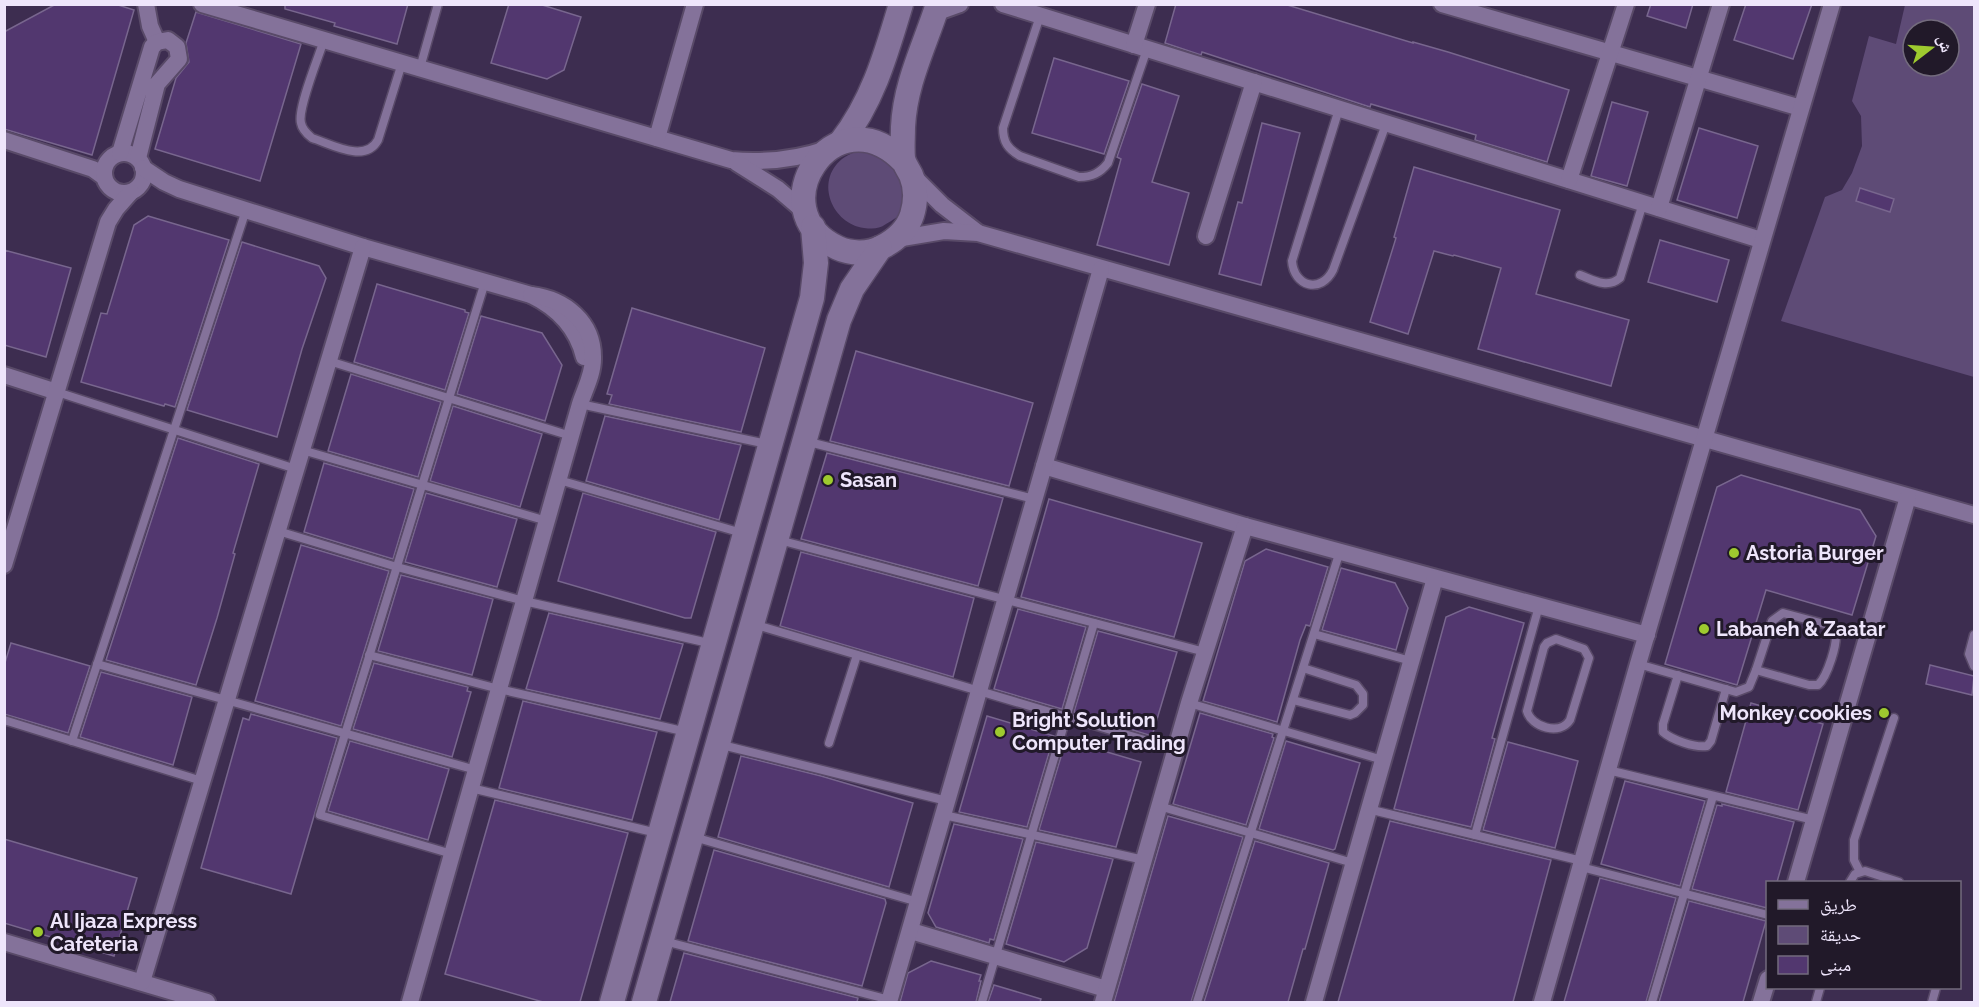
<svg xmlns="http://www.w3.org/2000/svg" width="1979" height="1007" font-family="Raleway,'Noto Naskh Arabic',sans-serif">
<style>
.green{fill:#5e4b76;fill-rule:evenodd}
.building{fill:#52376f;stroke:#78668e;stroke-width:1.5}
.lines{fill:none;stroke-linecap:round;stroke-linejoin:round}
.lane-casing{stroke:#594a68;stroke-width:11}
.street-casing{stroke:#594a68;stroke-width:20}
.secondary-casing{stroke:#594a68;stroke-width:27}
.lane{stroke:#84729a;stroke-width:8}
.street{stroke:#84729a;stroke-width:16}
.secondary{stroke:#84729a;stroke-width:24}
.poi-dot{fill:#9eca2f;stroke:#211929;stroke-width:2}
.labels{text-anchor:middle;stroke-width:6;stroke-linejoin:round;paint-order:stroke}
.poi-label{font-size:20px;font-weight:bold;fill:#eee5fb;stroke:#211929;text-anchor:start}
</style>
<rect width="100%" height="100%" fill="#3d2d50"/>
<!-- green -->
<g class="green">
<path d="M1905,5H1974V377L1781,321L1825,197L1842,190L1852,173L1862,146L1861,116L1852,101L1869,36L1896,44ZM1913,30H1949V66H1913Z"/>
<path d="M867,149L884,152L907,181C906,190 906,200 903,209C900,216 893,220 886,224C879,229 873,229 864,228C833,224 814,182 842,159C850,153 858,151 867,149Z"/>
</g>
<!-- building -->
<g class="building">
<polygon points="56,4 115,4 134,10 92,155 4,129 4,32"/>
<polygon points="285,4 408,4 397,44 334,26 335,23 285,9"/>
<polygon points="509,4 539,4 581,17 564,70 547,79 491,63"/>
<polygon points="1176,4 1284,4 1413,43 1413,42 1448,52 1569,90 1547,162 1475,140 1476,135 1371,104 1370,107 1202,52 1201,55 1165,43"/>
<polygon points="1651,4 1693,4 1686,28 1647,16"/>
<polygon points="1746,4 1812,4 1793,59 1734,40"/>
<polygon points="196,12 301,44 260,181 155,149 176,78 189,62 186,43"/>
<polygon points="1054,58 1129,81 1104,154 1032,133"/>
<polygon points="1142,84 1179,96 1152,182 1189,193 1169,265 1097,245 1121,159 1117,157"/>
<polygon points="1612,102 1648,112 1627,186 1591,176"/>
<polygon points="1262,123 1300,133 1261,285 1219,274 1238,202 1242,203"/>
<polygon points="1699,128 1758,146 1737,218 1677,200"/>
<polygon points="1414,167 1560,210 1536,294 1629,320 1611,386 1478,349 1501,268 1454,255 1453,256 1434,251 1408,334 1370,322 1396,238 1394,237"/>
<polygon points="1860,188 1894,199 1890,212 1856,201"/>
<polygon points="148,216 229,240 175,407 165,404 164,406 81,382 101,313 107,314 134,225"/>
<polygon points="1660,240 1729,260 1717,302 1648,282"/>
<polygon points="242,242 319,266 326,278 302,349 277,437 187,410"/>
<polygon points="4,250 71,268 46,357 4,345"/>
<polygon points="377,284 465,310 465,312 469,313 445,390 354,362"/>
<polygon points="632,308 765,348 741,432 609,404 612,395 607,394"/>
<polygon points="481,316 542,333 562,365 545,421 457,394"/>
<polygon points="856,351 1033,403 1009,486 830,441"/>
<polygon points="351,374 441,402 418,477 328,451"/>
<polygon points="453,406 542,434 520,507 430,481"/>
<polygon points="605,416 741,445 719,520 586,481"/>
<polygon points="178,438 259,464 233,553 235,554 217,618 196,685 106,660"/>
<polygon points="827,453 1003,498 978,586 801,539"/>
<polygon points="324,463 414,489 393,559 304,532"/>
<polygon points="1741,475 1860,510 1876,536 1852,615 1766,590 1737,685 1665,664 1717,487"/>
<polygon points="426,493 517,519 497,587 405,562"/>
<polygon points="583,493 716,532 691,618 685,618 558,581"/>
<polygon points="1049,499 1202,543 1174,637 1021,597"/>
<polygon points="301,545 389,571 341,726 255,701"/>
<polygon points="1266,549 1328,567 1310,626 1306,625 1300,640 1277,722 1203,701 1245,561"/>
<polygon points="801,552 974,598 953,677 780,626"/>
<polygon points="1341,568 1395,583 1408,608 1396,650 1322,630"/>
<polygon points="401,575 493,599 472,675 378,651"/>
<polygon points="1469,607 1524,623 1492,738 1495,739 1471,827 1394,809 1446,617"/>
<polygon points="1018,609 1086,627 1062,709 994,689"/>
<polygon points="549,613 683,644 660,719 526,689"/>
<polygon points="1098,631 1177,652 1152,736 1074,712"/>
<polygon points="11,643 90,666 68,733 4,714 4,666"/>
<polygon points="374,663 468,687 467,691 471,692 452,757 353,729"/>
<polygon points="1930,665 1974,676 1972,695 1926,684"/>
<polygon points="101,672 192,697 173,765 80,737"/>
<polygon points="523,701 657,732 632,820 499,788"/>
<polygon points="1751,703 1823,724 1798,810 1726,792"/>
<polygon points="1200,713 1273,734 1272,737 1274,738 1246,825 1173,804"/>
<polygon points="251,714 337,738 291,894 201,868 243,718 249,720"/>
<polygon points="987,716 1054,736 1027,827 959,812"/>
<polygon points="1066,740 1141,762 1116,847 1039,830"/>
<polygon points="350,741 449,769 428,840 328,811"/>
<polygon points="1286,741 1360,763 1335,849 1333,850 1259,829"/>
<polygon points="1508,742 1578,761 1555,848 1483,830"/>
<polygon points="741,756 821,776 913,803 889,887 718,837"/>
<polygon points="1625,781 1705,801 1680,886 1601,864"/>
<polygon points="495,800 628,833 580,1002 543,1002 445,974"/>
<polygon points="1722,804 1794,822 1777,882 1767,882 1767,908 1692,889 1717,805 1722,806"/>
<polygon points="1168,816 1243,837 1191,1002 1114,1002"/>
<polygon points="1390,821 1551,860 1513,1002 1338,1002"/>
<polygon points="954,824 1023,839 994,940 990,939 989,943 936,927 928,913"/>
<polygon points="4,839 137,878 114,956 4,923"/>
<polygon points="1255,841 1329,863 1305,949 1303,949 1288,1002 1204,1002"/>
<polygon points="1036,842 1113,859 1087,948 1064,962 1006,944"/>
<polygon points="714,850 885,899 886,903 862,986 688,941"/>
<polygon points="1600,878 1676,898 1646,1002 1564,1002"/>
<polygon points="1689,901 1766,921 1743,1002 1659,1002"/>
<polygon points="684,953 858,998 857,1002 670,1002"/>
<polygon points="931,961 981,975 979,981 981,981 976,1002 900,1002 908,973"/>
<polygon points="994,985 1041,999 1040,1002 988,1002"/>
</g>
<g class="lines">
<defs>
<g id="lane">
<path d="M1040,16L1003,128C1003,142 1008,149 1020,156L1079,177C1092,177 1100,173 1108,163L1147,49"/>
<path d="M324,40C319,56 297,109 301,123C302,129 307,134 312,138C331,144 365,164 378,140L402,63"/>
<polyline points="420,68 438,4"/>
<path d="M1339,109L1292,261C1294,287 1321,294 1333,270L1386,124"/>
<path d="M1580,275C1593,280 1607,289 1620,278L1643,203"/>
<polyline points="329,361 571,436"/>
<polyline points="57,392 296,469"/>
<polyline points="580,404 767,444"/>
<polyline points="805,441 1034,499"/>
<polyline points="302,450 547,521"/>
<polyline points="559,480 742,533"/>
<polyline points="278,531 397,567 524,601 713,644"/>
<polyline points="779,540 1205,652"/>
<path d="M1783,613L1828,625L1835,630C1839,642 1827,677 1818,685H1809L1756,670L1772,621Z"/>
<polyline points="753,624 1175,749"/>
<polyline points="1314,634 1411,661"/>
<polyline points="1974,635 1969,654 1974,666"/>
<path d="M1556,639L1584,649L1589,658L1570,720C1560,736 1531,727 1527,711L1544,647L1547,643Z"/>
<polyline points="369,655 499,689 687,732"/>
<polyline points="97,664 476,770"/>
<polyline points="1638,664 1736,692 1749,687 1756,670"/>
<path d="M1678,675L1663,724V732C1672,740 1695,748 1707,746L1711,741L1726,689"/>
<polyline points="1293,700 1350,715 1355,713 1363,705 1363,694 1356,685 1303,668"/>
<polyline points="1189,703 1383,760"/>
<polyline points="4,720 202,781"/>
<polyline points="72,741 246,210"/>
<polyline points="829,743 857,655"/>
<polyline points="718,744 947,801"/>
<polyline points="1608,770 1814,820"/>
<polyline points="471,788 657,833"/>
<polyline points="1159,806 1353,863"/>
<polyline points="1368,809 1582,861"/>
<polyline points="944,815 1144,860"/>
<polyline points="1475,835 1539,606"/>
<polyline points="694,837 918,902"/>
<polyline points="452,854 320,815 485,282"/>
<polyline points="1581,867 1768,915"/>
<polyline points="1860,872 1854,860 1854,840 1894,718"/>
<polyline points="1850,882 1855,874 1865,871 1899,882"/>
<polyline points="664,941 890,1000"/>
<polyline points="982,1002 1094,623"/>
<polyline points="1197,1002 1340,551"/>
<polyline points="1652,1002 1713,796"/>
<polyline points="1816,1002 1820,988"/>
<polyline points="1932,1002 1936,988"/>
</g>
<g id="street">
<polyline points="146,4 150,26 157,42"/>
<path d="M202,4L731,160C765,163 795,160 827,149"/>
<polyline points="1003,4 1761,240"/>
<polyline points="1442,4 1801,108"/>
<polyline points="935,13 960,4"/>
<polyline points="1134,45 1147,4"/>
<polyline points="657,138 695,4"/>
<polyline points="4,140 93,169 104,177"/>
<circle cx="124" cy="173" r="20"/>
<polyline points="120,153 152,47 157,42 168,40 177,47 179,59 157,84 138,158"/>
<polyline points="737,163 778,189 806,213"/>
<path d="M143,168L164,182L179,189L363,247L531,295C558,308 577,328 584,357"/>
<polyline points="911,174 942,205 977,232"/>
<polyline points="1569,180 1626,4"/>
<polyline points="1659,208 1721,4"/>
<polyline points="1206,236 1254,82"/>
<polyline points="896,239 944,231 978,233 1974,515"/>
<polyline points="4,375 57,392"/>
<polyline points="1044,466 1245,526 1647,635"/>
<polyline points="4,565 108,222 116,209 131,192"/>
<polyline points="1796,882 1908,497"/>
<polyline points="911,931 1106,989"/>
<polyline points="4,942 207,1002"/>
<polyline points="142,982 363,247"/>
<path d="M410,1002L580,404C585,389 593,374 593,359C594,322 565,299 531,295"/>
<polyline points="889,1002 1101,269"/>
<polyline points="1103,1002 1189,703 1245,526"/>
<polyline points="1314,1002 1435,578"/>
<polyline points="1542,1002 1638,664 1832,4"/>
<polyline points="1761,1002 1768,979"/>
</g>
<g id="secondary">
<path d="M841,142C873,101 886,54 901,4"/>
<path d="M903,161C834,91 757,211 838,248C851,254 869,254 882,247C896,240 907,230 912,215C916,202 916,187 911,175C908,169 904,164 903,158C902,148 903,137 903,127C905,83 925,45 938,4"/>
<polyline points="612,1002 812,298 816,263 813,227"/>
<polyline points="644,1002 839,320 852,289 880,248"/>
</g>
</defs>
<!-- lane casing -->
<use href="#lane" class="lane-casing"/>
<!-- street casing -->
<use href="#street" class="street-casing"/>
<!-- secondary casing -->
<use href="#secondary" class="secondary-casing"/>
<!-- lane -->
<use href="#lane" class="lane"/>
<!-- street -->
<use href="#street" class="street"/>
<!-- secondary -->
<use href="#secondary" class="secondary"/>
</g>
<!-- markers -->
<g class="poi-dot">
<circle cx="828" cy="480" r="6"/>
<circle cx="1734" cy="553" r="6"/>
<circle cx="1704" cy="629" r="6"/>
<circle cx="1884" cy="713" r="6"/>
<circle cx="1000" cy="732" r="6"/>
<circle cx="38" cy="932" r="6"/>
</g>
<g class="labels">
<!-- poi labels -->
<g class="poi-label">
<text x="840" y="487">Sasan</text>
<text x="1746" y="560">Astoria Burger</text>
<text x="1716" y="636">Labaneh &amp; Zaatar</text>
<text x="1872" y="720" text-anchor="end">Monkey cookies</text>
<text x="1012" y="727">Bright Solution<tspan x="1012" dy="23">Computer Trading</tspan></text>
<text x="50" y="928">Al Ijaza Express<tspan x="50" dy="23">Cafeteria</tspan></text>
</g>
</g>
<!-- border -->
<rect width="1979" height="1007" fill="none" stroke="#eee5fb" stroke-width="12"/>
<!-- legend -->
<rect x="1766" y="881" width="195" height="108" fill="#211929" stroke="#736b7d" stroke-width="1.5"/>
<rect x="1778" y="900" width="30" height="9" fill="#84729a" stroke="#736b7d" stroke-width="1.5"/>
<text x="1820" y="911" font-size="18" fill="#eee5fb">طريق</text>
<rect x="1778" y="926" width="30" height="18" fill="#5e4b76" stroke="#736b7d" stroke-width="1.5"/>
<text x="1820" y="941" font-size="18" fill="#eee5fb">حديقة</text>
<rect x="1778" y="956" width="30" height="18" fill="#52376f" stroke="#736b7d" stroke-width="1.5"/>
<text x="1820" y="971" font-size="18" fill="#eee5fb">مبنى</text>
<!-- north arrow -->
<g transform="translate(1931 48) rotate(73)"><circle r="28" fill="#211929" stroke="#736b7d" stroke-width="1.5"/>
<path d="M0-4.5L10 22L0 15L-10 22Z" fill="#9eca2f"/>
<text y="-9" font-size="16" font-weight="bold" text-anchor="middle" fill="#eee5fb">ش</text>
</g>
</svg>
